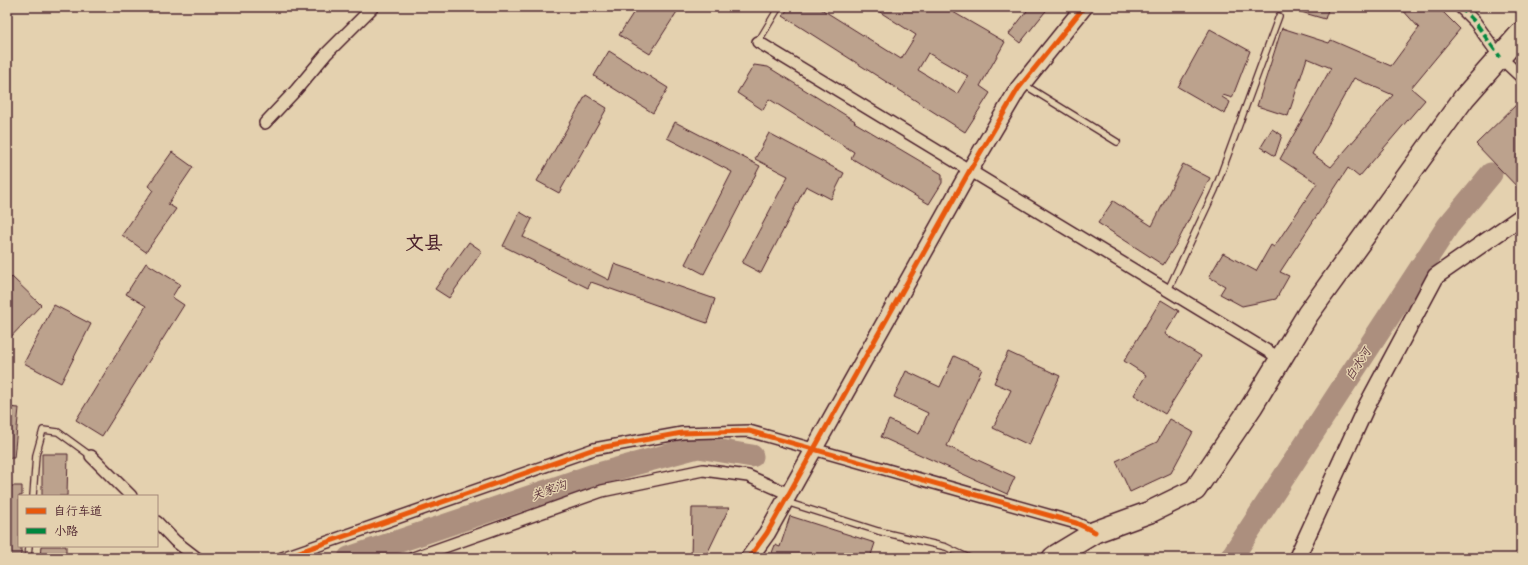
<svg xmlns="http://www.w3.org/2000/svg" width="1528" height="565" font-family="Pangolin,'LXGW WenKai TC',sans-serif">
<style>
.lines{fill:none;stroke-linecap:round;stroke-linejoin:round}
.river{stroke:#ac8f7e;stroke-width:23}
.building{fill:#bca28d;stroke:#4a1f2b;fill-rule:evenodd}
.lane-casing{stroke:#4a1f2b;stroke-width:8}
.street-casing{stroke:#4a1f2b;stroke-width:14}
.secondary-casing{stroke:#4a1f2b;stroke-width:19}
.highway-casing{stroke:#4a1f2b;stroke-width:24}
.lane{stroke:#e4d1af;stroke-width:5.5}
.street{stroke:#e4d1af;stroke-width:11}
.secondary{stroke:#e4d1af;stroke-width:16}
.highway{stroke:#e4d1af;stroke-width:21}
.quiet{stroke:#00873e;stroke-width:4;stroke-dasharray:8 4;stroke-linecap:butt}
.cycleway-casing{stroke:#e4d1af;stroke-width:8}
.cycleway{stroke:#e8590c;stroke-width:5}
.labels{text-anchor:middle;stroke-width:3;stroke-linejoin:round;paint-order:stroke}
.water-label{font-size:12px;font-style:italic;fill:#5e353c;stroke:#e4d1af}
.town-label{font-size:19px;font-weight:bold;fill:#4a1f2b;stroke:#e4d1af}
</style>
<rect width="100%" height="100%" fill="#e4d1af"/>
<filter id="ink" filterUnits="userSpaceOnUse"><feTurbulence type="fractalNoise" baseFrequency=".025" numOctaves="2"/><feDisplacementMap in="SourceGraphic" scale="8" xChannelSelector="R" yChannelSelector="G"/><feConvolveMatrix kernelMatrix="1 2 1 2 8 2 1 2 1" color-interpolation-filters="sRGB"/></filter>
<g filter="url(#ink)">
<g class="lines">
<!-- river -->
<g class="river">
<polyline points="349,558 594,475 698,447 752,456"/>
<polyline points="1231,558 1448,226 1491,174"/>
</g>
</g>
<!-- building -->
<g class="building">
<polygon points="637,7 680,7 650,54 619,35"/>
<path d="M789,7H818L901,59L916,35L872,7H957L953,12L1005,42L980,86L990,93L965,132L783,16ZM928,53L968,76L957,94L918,70Z"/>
<polygon points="1030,7 1049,7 1020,43 1009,34"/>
<polygon points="1295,7 1329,7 1325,19 1294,10"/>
<path d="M1400,7H1438L1460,29L1411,88L1425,100L1359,177L1348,168L1280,272L1289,276L1276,299L1242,306L1220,294L1225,286L1209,277L1223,253L1256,271L1271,245L1274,247L1317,183L1280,159L1331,68L1307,58L1288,116L1257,106L1282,28L1329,43L1331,40L1391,66L1419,28ZM1354,78L1393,95L1331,167L1312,154Z"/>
<polygon points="1210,29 1250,51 1232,98 1223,95 1222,97 1230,102 1225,114 1178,87"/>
<polygon points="609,51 668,88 653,113 594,76"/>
<polygon points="754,65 768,67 855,121 854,122 942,174 942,183 929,204 851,158 854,152 769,99 763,110 737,93"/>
<polygon points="586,95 607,108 559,193 537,181"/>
<polygon points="1521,100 1521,191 1476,144"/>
<polygon points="675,122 760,166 704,274 685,264 732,172 667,138"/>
<polygon points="1272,129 1282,135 1275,156 1261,147"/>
<polygon points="769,133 844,173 831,199 806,186 761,273 742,263 788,176 755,159"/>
<polygon points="172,152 193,167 168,204 176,209 146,252 122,235 153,190 148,186"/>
<polygon points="1183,164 1210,178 1177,243 1163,265 1098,223 1113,201 1152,226"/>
<polygon points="520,212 532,219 523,237 609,280 614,264 715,299 707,323 591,282 588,288 503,246"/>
<polygon points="469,242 482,251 449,298 435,289"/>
<polygon points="146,263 180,284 172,297 184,305 102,436 76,420 146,306 126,294"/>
<polygon points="12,277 41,305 7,341 7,282"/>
<polygon points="1161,300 1179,311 1165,334 1201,356 1165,414 1134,395 1146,375 1124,361"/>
<polygon points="54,305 91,324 61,383 24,363"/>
<polygon points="1008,352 1060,376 1029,445 993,428 1011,390 994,383"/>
<polygon points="954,356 982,369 947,446 1015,477 1007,494 881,437 889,420 919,434 928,413 894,397 906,371 940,387"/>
<polygon points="7,407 19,408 14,458 7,458"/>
<polygon points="1170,419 1193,432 1171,473 1130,492 1116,461 1157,442"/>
<polygon points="42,454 68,454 67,496 42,496"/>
<polygon points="7,486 22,486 22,496 19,496 19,546 21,546 21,558 7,558"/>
<polygon points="692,508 729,508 705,558 691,558"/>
<polygon points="790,516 875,543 870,558 860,558 850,555 850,558 770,558 775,545 780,547"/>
<polygon points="41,546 66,546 66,558 40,557"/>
</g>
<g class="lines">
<defs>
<g id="lane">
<polyline points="758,42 779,7"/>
<polyline points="1023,84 1117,142"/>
<polyline points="1168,290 1215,190 1279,16"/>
<polyline points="33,496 36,455 43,430 58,432 91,456"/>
<polyline points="786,502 878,531 946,547 969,558"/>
<polyline points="28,558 29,546"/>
</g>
<g id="street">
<polyline points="1460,7 1475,22 1500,57 1521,77"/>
<polyline points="758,42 1281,359"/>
<polyline points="265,123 296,90 327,53 373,7"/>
<polyline points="91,456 131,496"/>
<polyline points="157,522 175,541 197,558"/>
<polyline points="282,558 594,449 682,433 749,431 1076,523 1095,532"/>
<polyline points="413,558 602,491 703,470 748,476 789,494"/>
</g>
<g id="secondary">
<polyline points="749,558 767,533 970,170 1018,89 1084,7"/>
<polyline points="1297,558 1366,407 1436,276 1521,217"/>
</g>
<polyline id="highway" points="1053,558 1057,555 1095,532 1150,512 1195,490 1252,406 1308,314 1464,98 1521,33"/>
</defs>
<!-- lane casing -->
<use href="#lane" class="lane-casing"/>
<!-- street casing -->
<use href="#street" class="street-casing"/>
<!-- secondary casing -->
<use href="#secondary" class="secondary-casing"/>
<!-- highway casing -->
<use href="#highway" class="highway-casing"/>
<!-- lane -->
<use href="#lane" class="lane"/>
<!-- street -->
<use href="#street" class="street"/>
<!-- secondary -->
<use href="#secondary" class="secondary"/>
<!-- highway -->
<use href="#highway" class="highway"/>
<!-- quiet -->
<polyline class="quiet" points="1460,7 1475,22 1500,57"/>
<defs>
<g id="cycleway">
<polyline points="282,558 594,449 682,433 749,431 1076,523 1095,532"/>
<polyline points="749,558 767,533 970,170 1018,89 1084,7"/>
</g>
</defs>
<!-- cycleway casing -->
<use href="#cycleway" class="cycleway-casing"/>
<!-- cycleway -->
<use href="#cycleway" class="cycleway"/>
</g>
</g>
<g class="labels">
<!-- water labels -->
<g class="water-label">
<text transform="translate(1358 364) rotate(-57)" y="4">白水河</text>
<text transform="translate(549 490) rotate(-19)" y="4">关家沟</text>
</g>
<!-- town labels -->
<g class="town-label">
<text x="424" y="249">文县</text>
</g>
</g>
<!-- margin -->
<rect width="1528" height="565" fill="none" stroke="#e4d1af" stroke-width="24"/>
<rect x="12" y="12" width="1504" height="541" fill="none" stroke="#4a1f2b" stroke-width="1.5" filter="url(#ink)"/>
<!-- legend -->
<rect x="18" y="495" width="140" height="52" fill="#e4d1af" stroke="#a68a7a"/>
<rect x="26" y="508" width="20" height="6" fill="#e8590c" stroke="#a68a7a"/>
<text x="54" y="515" font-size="12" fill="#4a1f2b">自行车道</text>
<rect x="26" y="528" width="20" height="6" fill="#00873e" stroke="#a68a7a"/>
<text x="54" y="535" font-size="12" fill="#4a1f2b">小路</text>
</svg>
